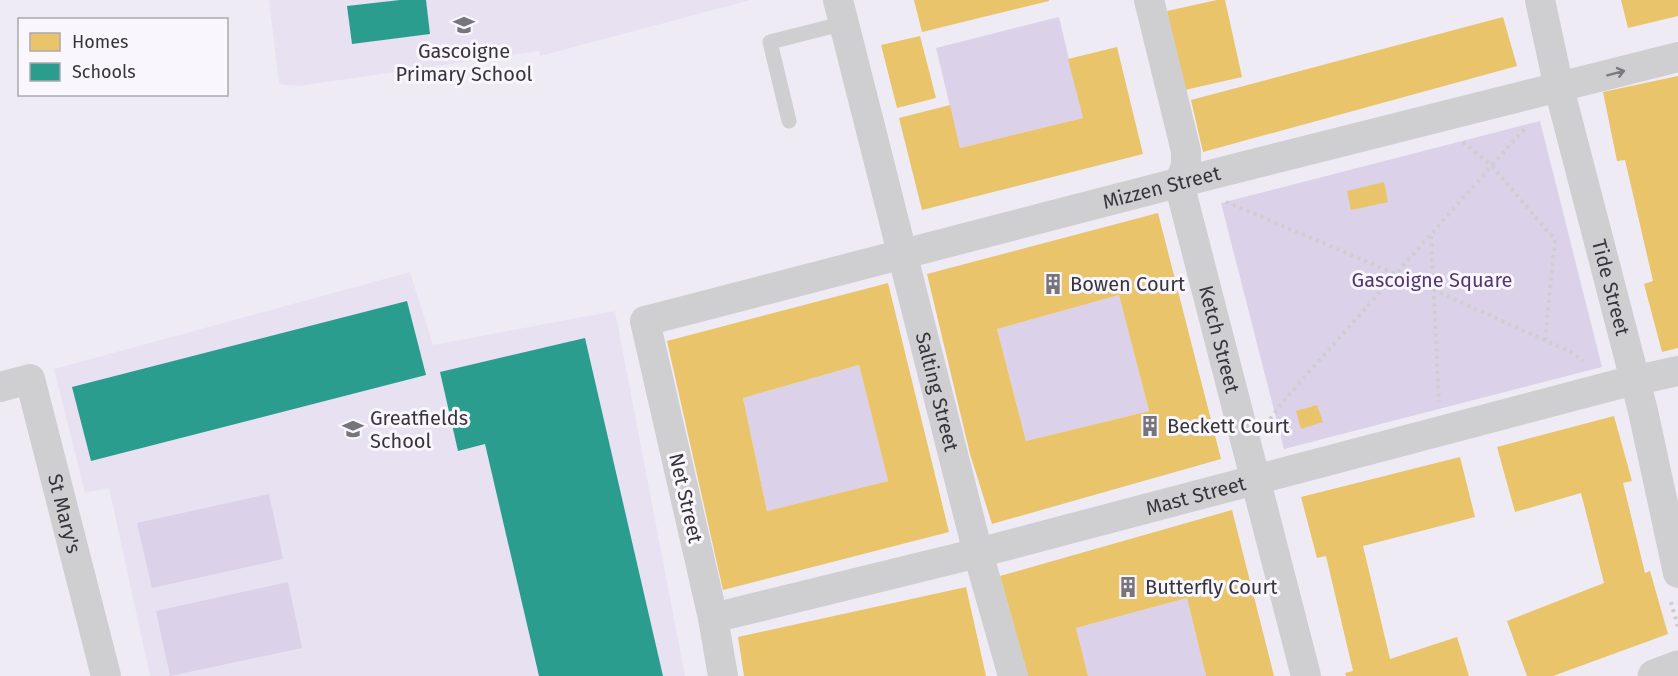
<svg xmlns="http://www.w3.org/2000/svg" width="1678" height="676" font-family="'Fira Sans',sans-serif">
<style>
.built{fill:#e8e1f2}
.green{fill:#dbd1e8}
.homes{fill:#e9c46a;fill-rule:evenodd}
.schools{fill:#2a9d8f}
.lines{fill:none;stroke-linecap:round;stroke-linejoin:round}
.path{stroke:#ceced0;stroke-width:4;stroke-dasharray:3 4.5;stroke-linecap:butt}
.lane{stroke:#cfced0;stroke-width:15}
.street{stroke:#cfced0;stroke-width:30}
.primary{stroke:#cfced0;stroke-width:33}
.oneway{stroke:#7b7a7e}
.labels{text-anchor:middle;stroke-width:6;stroke-linejoin:round;paint-order:stroke}
.poi-label{font-size:20px;fill:#37353b;stroke:#f9f6fd;text-anchor:start}
.street-label{font-size:20px;fill:#37353b;stroke:#f9f6fd}
.park-label{font-size:20px;fill:#53386f;stroke:#f9f6fd}
</style>
<rect width="100%" height="100%" fill="#efebf4"/>
<!-- built -->
<g class="built">
<polygon points="269,0 751,0 540,56 539,51 299,86 279,84"/>
<polygon points="410,272 433,345 615,311 685,676 150,676 109,488 85,493 54,369"/>
</g>
<!-- green -->
<g class="green">
<polygon points="1059,17 1083,118 960,148 936,48"/>
<polygon points="1540,121 1602,367 1284,449 1221,203"/>
<polygon points="1119,295 1149,411 1026,441 997,329"/>
<polygon points="859,365 888,481 767,511 743,398"/>
<polygon points="269,494 283,559 152,588 137,523"/>
<polygon points="288,582 302,648 170,676 156,611"/>
<polygon points="1187,598 1206,676 1088,676 1076,628"/>
</g>
<!-- homes -->
<g class="homes">
<polygon points="914,0 1049,0 1049,1 922,32"/>
<polygon points="1217,0 1225,0 1242,77 1185,90 1167,11"/>
<polygon points="1621,0 1678,0 1678,16 1628,28"/>
<polygon points="1503,17 1517,66 1203,152 1191,100"/>
<polygon points="920,36 936,98 897,108 881,45"/>
<polygon points="1117,47 1143,154 922,210 899,118 950,105 960,148 1083,118 1068,59"/>
<polygon points="1678,76 1678,348 1662,352 1644,284 1653,281 1625,160 1617,161 1603,92"/>
<polygon points="1384,182 1388,202 1351,210 1347,191"/>
<path d="M1158,213L1221,459L992,524L970,454L927,274ZM1119,295L1149,411L1026,441L997,329Z"/>
<path d="M888,283L949,532L723,590L667,341ZM859,365L888,481L767,511L743,398Z"/>
<polygon points="1317,405 1323,422 1301,429 1296,411"/>
<polygon points="1614,416 1632,481 1623,483 1645,573 1650,571 1668,634 1553,676 1527,676 1507,621 1604,583 1581,493 1515,512 1497,447"/>
<polygon points="1460,457 1475,517 1363,546 1390,659 1457,637 1469,676 1346,676 1345,673 1353,671 1326,556 1317,558 1301,497"/>
<polygon points="1232,510 1274,676 1206,676 1187,598 1076,628 1088,676 1028,676 1000,576"/>
<polygon points="966,587 986,676 744,676 738,637"/>
</g>
<!-- schools -->
<g class="schools">
<polygon points="400,0 426,0 430,34 352,44 347,6"/>
<polygon points="407,301 426,375 91,461 72,387"/>
<polygon points="585,338 663,676 539,676 485,444 458,451 440,372"/>
</g>
<g class="lines">
<!-- path -->
<g class="path">
<polyline points="1463,142 1492,166 1555,240 1545,340"/>
<polyline points="1226,202 1434,290 1573,353 1583,361"/>
<polyline points="1431,236 1439,402"/>
<polyline points="1270,419 1287,397 1526,127"/>
<polyline points="1671,602 1678,627"/>
</g>
<!-- lane -->
<polyline class="lane" points="789,121 770,42 845,23"/>
<!-- street -->
<g class="street">
<path id="s1" d="M838,0L978,553L1013,676"/>
<path id="s2" d="M1149,0L1186,151V166L1179,183L1306,676"/>
<path id="s3" d="M1540,0L1559,88L1643,411L1678,573"/>
<path id="s4" d="M0,387L30,379L106,676"/>
<path id="s5" d="M713,618L978,553L1615,385L1678,371"/>
<path id="s6" d="M723,676L713,618L645,321L1158,188L1678,57"/>
</g>
<!-- primary -->
<polyline class="primary" points="1654,676 1678,667"/>
</g>
<!-- one-way arrows -->
<defs><path id="oneway-shaft" d="M-6 0H5M1.5-3L5.5 0L1.5 3" fill="none" stroke-width="1.6" stroke-linecap="round" stroke-linejoin="round" transform="scale(1.5)"/></defs>
<use class="oneway" href="#oneway-shaft" transform="translate(1616 73) rotate(-15)"/>
<!-- icons -->
<defs>
<symbol id="school-bare" viewBox="-9 -9 18 18"><path d="M0-5L7-2L0 1L-7-2ZM-4 1L0 2.5L4 1V4Q0 6-4 4Z" fill="#77757c" stroke="#f9f6fd" stroke-width="2.5" paint-order="stroke"/></symbol>
<symbol id="building-bare" viewBox="-9 -9 18 18"><path d="M-4-6H4V6H1V3H-1V6H-4ZM-2.5-4.3h1.7v1.8h-1.7ZM.8-4.3h1.7v1.8H.8ZM-2.5-1h1.7V.8h-1.7ZM.8-1h1.7V.8H.8Z" fill="#77757c" stroke="#f9f6fd" stroke-width="2.5" paint-order="stroke"/></symbol>
</defs>
<g fill-rule="evenodd">
<use href="#school-bare" x="449" y="10" width="30" height="30"/>
<use href="#building-bare" x="1038" y="269" width="30" height="30"/>
<use href="#building-bare" x="1135" y="411" width="30" height="30"/>
<use href="#school-bare" x="338" y="414" width="30" height="30"/>
<use href="#building-bare" x="1113" y="572" width="30" height="30"/>
</g>
<g class="labels">
<!-- poi labels -->
<g class="poi-label">
<text x="464" y="58" text-anchor="middle">Gascoigne<tspan x="464" dy="23">Primary School</tspan></text>
<text x="1070" y="291">Bowen Court</text>
<text x="370" y="425">Greatfields<tspan x="370" dy="23">School</tspan></text>
<text x="1167" y="433">Beckett Court</text>
<text x="1145" y="594">Butterfly Court</text>
</g>
<!-- street labels -->
<g class="street-label">
<text dy="7" stroke="none"><textPath href="#s6" startOffset="897">Mizzen Street</textPath></text>
<text dy="7" stroke="none"><textPath href="#s3" startOffset="296">Tide Street</textPath></text>
<text dy="7" stroke="none"><textPath href="#s2" startOffset="350">Ketch Street</textPath></text>
<text dy="7" stroke="none"><textPath href="#s1" startOffset="404">Salting Street</textPath></text>
<text dy="7" stroke="none"><textPath href="#s5" startOffset="498">Mast Street</textPath></text>
<text transform="translate(686 498) rotate(77)" y="7">Net Street</text>
<text dy="7" stroke="none"><textPath href="#s4" startOffset="170">St Mary's</textPath></text>
</g>
<!-- park labels -->
<g class="park-label">
<text x="1432" y="287">Gascoigne Square</text>
</g>
</g>
<!-- legend -->
<rect x="18" y="18" width="210" height="78" fill="#f9f6fd" stroke="#aba9af" stroke-width="1.5"/>
<rect x="30" y="33" width="30" height="18" fill="#e9c46a" stroke="#aba9af" stroke-width="1.5"/>
<text x="72" y="48" font-size="18" fill="#37353b">Homes</text>
<rect x="30" y="63" width="30" height="18" fill="#2a9d8f" stroke="#aba9af" stroke-width="1.5"/>
<text x="72" y="78" font-size="18" fill="#37353b">Schools</text>
</svg>
